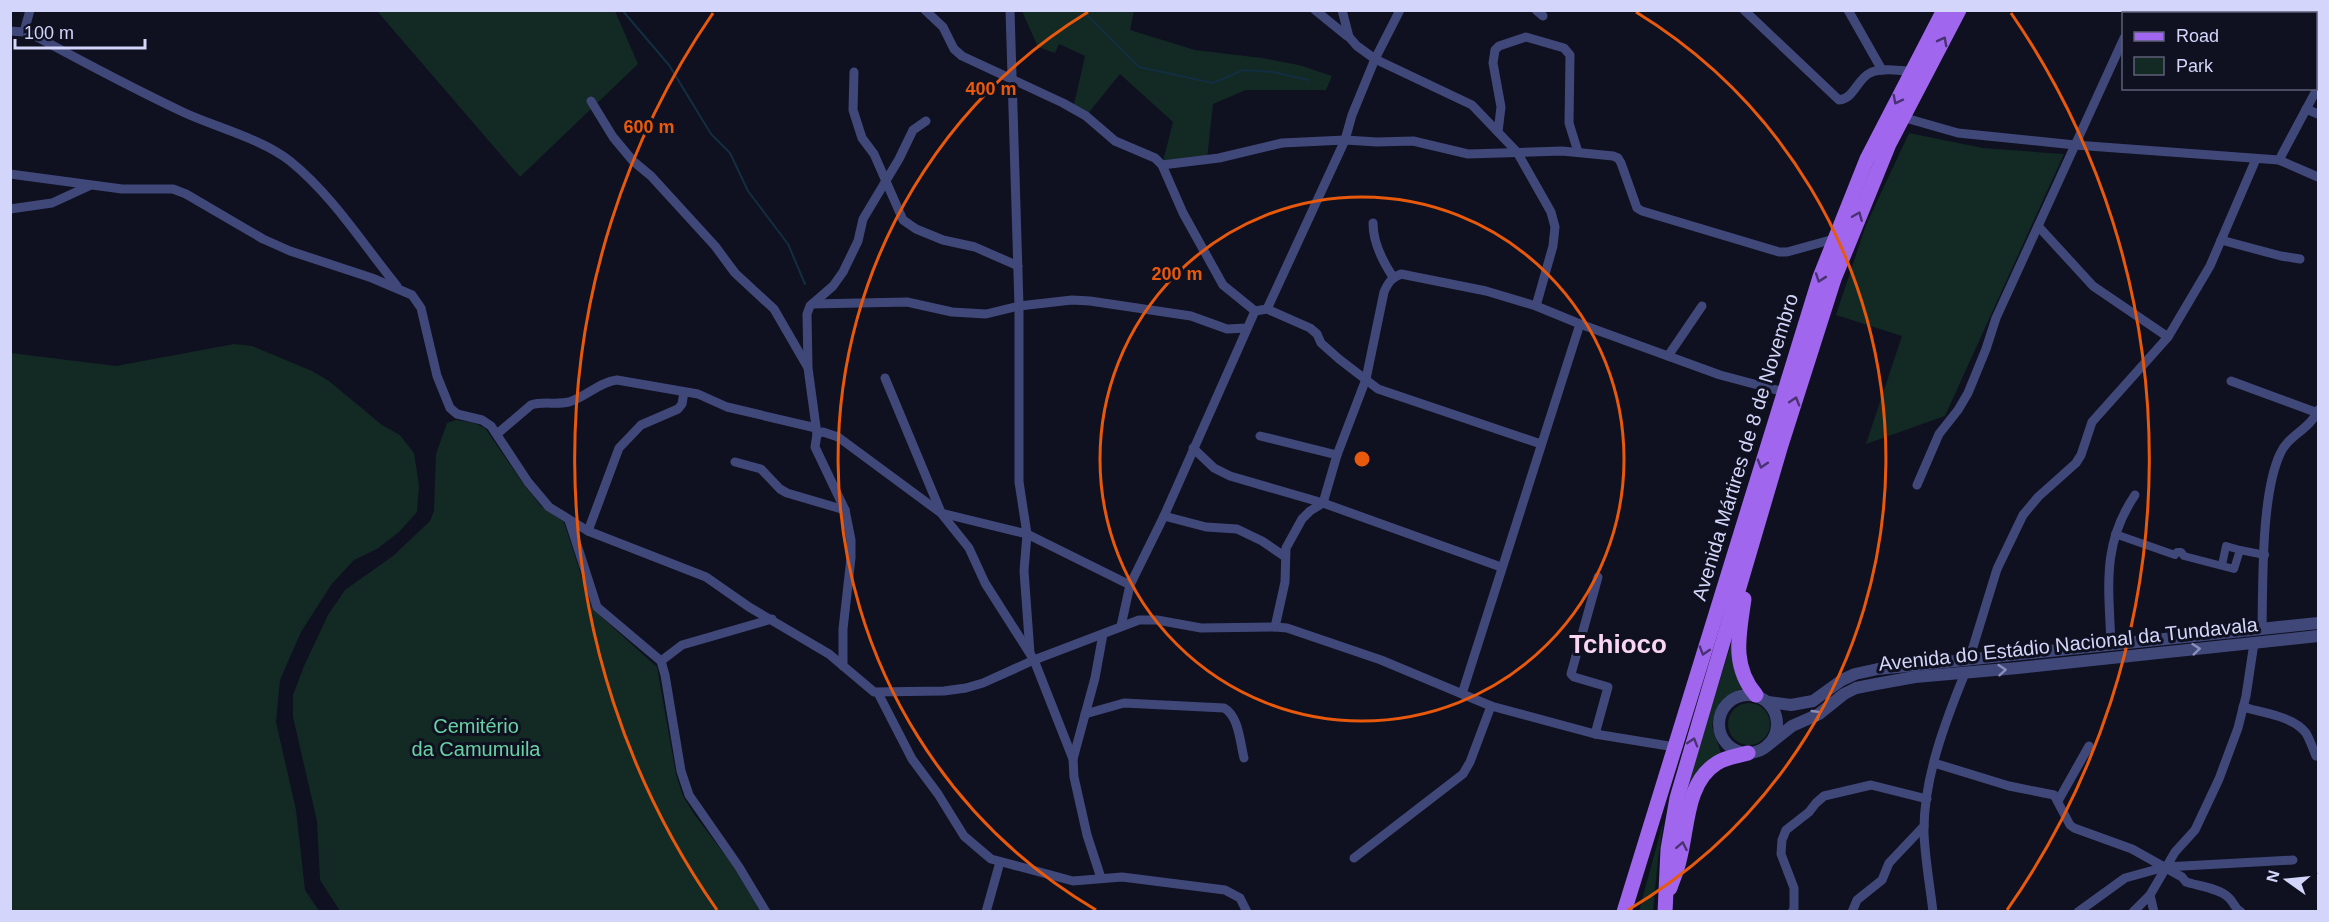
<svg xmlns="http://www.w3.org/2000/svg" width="2329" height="922" font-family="Arial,sans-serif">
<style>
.green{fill:#132924}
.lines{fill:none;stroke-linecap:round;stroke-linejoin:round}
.stream{stroke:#132e41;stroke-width:2}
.pedestrian{stroke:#40487a;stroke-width:8}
.minor{stroke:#40487a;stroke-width:9}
.tertiary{stroke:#40487a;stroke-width:12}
.primary{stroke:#a166ee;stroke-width:15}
.oneway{stroke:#493272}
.oneway2{stroke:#8a8fba}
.ring{fill:none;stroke:#e8590c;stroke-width:3}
.labels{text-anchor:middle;stroke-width:6;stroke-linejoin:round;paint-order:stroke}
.street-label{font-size:20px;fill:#d3d6fa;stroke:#0f1020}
.park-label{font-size:20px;fill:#68d2a3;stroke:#0f1020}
.district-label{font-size:26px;font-weight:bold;fill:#fad5f4;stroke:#0f1020}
.centre{fill:#e8590c;stroke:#0f1020;stroke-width:3}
.ring-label{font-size:18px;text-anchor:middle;font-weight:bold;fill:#e8590c;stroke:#0f1020;stroke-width:6;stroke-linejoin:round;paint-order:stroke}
</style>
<rect width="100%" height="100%" fill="#0f1020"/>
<!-- green -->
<g class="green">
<polygon points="377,11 615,11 638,64 520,177"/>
<polygon points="1022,11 1134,11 1130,30 1195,50 1262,58 1299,65 1332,76 1326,90 1246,90 1213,104 1207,159 1162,165 1173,122 1120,74 1086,116 1073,109 1085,56 1059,44 1055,53 1038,47"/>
<polygon points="1909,133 1983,148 2064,154 1945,416 1866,444 1902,336 1836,315 1866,225"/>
<polygon points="234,344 252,346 312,371 329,381 382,425 400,435 414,453 419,485 417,512 399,532 377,549 354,560 331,585 301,632 280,680 276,722 296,810 305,890 319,911 11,911 11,353 116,366"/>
<polygon points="456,420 474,423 485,428 522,482 541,506 564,522 589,600 597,613 657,667 676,774 683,796 694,814 735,868 760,911 340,911 320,880 317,821 293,717 293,695 304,666 328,615 345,590 393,556 430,521 434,511 436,454 447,423"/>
<polygon points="1732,641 1734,670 1743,688 1726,697 1715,712 1712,726 1721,753 1703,766 1685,802 1695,760"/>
<circle cx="1749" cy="724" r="21"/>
<polygon points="1662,826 1663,826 1658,859 1653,911 1639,911"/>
</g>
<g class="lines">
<!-- stream -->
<g class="stream">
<polyline points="622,10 669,65 711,134 730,153 748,191 788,244 805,284"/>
<polyline points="1082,10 1139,67 1213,83 1243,70 1273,72 1308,80"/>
</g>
<!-- pedestrian -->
<g class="pedestrian">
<polyline points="2115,534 2175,555 2177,552 2181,552 2184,556 2234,569 2240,550 2265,555"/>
<polyline points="2222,565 2226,546 2240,550"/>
</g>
<!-- minor -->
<g class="minor">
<polyline points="925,10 943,27 954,49 962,56 1063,103 1086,116 1115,141 1155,158 1162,165 1183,213 1223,285 1255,311 1267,309 1310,328 1317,334 1321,343 1339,359 1378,389 1541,444"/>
<polyline points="1010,10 1019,306 1019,482 1027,534 1024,571 1030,653"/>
<polyline points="1315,10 1347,36"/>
<polyline points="1342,10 1349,37 1357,46 1375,59 1472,105 1517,152 1551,212 1555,227 1553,246 1536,306"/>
<polyline points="1536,10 1543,16"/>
<path d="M1744,10L1839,100C1854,99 1857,79 1870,73C1881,67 1900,71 1912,71"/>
<polyline points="1848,10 1882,70"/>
<polyline points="2135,14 2136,10"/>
<path d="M10,31L24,32L39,38C87,64 136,90 185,113C218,128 262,139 290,161C333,196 362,243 397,286"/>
<polyline points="24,32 30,10"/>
<polyline points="854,72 853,110 862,138 874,154 903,220 916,229 943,240 975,247 1018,266"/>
<polyline points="591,101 613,137 633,161 651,176 715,246 735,273 774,309 807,366"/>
<polyline points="2306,109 2318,114"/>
<polyline points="1902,117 1958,133 2075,145 2279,160 2318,177"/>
<polyline points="1498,132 1501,107 1493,63 1495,50 1499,46 1526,37 1564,48 1570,55 1569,123 1578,152"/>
<polyline points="2279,160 2318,87"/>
<polyline points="1162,165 1219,158 1282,143 1345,140 1377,142 1413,141 1468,154 1562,151 1613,156 1618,158 1621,163 1637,208 1642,211 1779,252 1787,252 1834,239"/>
<polyline points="10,174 122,189 173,189 186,194 263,239 290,251 372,278 412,295 421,308 437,376 450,408 457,414 482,420 491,426 528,482 549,507 588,531 706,577 749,607 829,654 874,692 944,691 966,688 983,683 1034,660 1139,620 1157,620 1201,628 1275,627 1287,628 1381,660 1491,706 1595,734 1675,747"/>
<polyline points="10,209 52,203 89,186"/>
<path d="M1373,223C1373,243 1383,262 1393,277"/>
<polyline points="2038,226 2093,286 2168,337"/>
<polyline points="2221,240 2281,256 2300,259"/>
<polyline points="812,304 907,302 952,312 986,314 1019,306 1072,300 1090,301 1191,316 1227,329 1247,328"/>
<polyline points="1267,309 1345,140 1352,115 1375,59 1400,10"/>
<polyline points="1668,356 1702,306"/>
<polyline points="885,378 940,510"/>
<polyline points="2231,381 2318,413"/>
<path d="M497,434L531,405C542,401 556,405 569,402C586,397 599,382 617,380L698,394L727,407L816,428"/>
<polyline points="817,434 823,432 838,437 941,513 969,548 985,583 1034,660 1073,759"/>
<polyline points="1260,436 1337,455"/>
<polyline points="1193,448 1214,468 1230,476 1323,503 1501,567"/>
<polyline points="735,462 761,469 780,489 787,493 845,510"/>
<polyline points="1917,485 1939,434 1958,410 1968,393 1986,349 1996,318 2124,38"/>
<polyline points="941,513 1027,534 1130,585"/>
<polyline points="1164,516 1206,527 1237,529 1262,541 1284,556"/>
<polyline points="569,520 597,607 661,661 665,675 681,771 689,795 739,867 766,912"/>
<polyline points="588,531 619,448 641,425 678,409 682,404 684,392"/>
<polyline points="1121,626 1130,585 1164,516 1255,311"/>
<path d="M1275,627L1285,582L1286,548L1302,519L1310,511L1323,503L1337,455L1366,379L1384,292C1388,283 1391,278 1401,274L1486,291L1536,306L1580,324L1720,375L1784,392"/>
<path d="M2262,629C2263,583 2261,495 2280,454C2288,435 2311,429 2318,410"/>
<path d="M2111,645C2109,588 2101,545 2135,495"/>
<polyline points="1969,660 1997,569 2023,515 2038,497 2076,463 2081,455 2092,422 2168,337 2210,266 2256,159"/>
<polyline points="661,661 682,645 772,619"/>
<polyline points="843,666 843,629 851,558 851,540 845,510 815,447 817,434 808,368 807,314 810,306 833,286 843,272 858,241 863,219 899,159 913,130 926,121"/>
<polyline points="878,693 912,759 938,794 964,836 991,859 1073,881 1122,877 1225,890 1240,898 1247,912"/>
<polyline points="1462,694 1580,324"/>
<path d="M2243,707C2263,713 2293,716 2306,733C2310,740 2313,749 2316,756"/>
<path d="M1085,714L1124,703L1224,708C1239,716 1240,743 1244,758"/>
<polyline points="1595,734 1608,687 1574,677 1571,674 1598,577"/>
<path d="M1934,763L2009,786L2054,795L2070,825L2074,828L2132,849L2182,877L2186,882C2198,886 2219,888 2228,897C2234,902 2234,908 2241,912"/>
<polyline points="2058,801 2089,746"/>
<polyline points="1354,858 1463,774 1470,762 1491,706"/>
<polyline points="1101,878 1087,835 1074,777 1073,759 1095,678 1103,634"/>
<polyline points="2150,895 2154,912"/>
<polyline points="986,912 1000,862"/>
<polyline points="1792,912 1794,909 1794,888 1781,854 1782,840 1786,830 1809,812 1816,803 1824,796 1871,785 1927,799"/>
<polyline points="1852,912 1857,900 1882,880 1889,863 1924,826"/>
<path d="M1933,912C1930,886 1925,859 1924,833C1923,780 1945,722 1965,673"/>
<polyline points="2078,912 2125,878 2165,867 2293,860"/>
<polyline points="2133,912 2150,895 2175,852 2195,830 2219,779 2238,728 2246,696 2254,643"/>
</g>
<!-- tertiary -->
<g class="tertiary">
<circle cx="1748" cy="724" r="29"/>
<polyline points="1768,702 1791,705 1813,701 1842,680 1855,674 1878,669 2318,623"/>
<polyline points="1768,745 1792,726 1819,714 1844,694 1856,688 1876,684 1915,677 2018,668 2318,636"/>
</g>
<!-- primary -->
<g class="primary">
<path d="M1744,599C1739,634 1731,666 1756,695"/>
<path d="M1670,888C1673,879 1677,870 1679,861C1688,829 1685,783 1717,763C1726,757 1738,756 1748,753"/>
<polyline points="1624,912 1820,277 1867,159 1944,10"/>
<polyline points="1665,912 1668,849 1677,798 1781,445 1834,279 1889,144 1959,10"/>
</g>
</g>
<!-- one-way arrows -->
<defs><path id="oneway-chevron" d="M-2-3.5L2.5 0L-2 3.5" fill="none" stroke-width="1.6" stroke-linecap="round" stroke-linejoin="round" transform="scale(1.5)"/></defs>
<g class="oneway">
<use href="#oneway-chevron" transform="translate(1943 41) rotate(-62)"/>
<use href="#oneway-chevron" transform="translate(1897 100) rotate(117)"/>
<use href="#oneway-chevron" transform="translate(1858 216) rotate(-68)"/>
<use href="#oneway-chevron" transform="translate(1820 278) rotate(109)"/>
<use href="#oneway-chevron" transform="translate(1795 401) rotate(-73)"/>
<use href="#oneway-chevron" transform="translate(1762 464) rotate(107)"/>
<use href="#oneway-chevron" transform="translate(1704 651) rotate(107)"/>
<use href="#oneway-chevron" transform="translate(1693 742) rotate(-73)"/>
<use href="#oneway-chevron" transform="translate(1682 846) rotate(-79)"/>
</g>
<g class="oneway2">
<use href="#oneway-chevron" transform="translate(2196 649) rotate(-6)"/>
<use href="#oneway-chevron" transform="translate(2002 670) rotate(-5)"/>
<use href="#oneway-chevron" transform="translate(1817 714) rotate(-31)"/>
</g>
<!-- distance rings -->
<g class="ring">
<circle cx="1362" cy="459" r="262"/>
<path d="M1096 910A524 524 0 0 1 1088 12M1636 12A524 524 0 0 1 1628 910"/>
<path d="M717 910A787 787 0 0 1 713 13M2011 13A787 787 0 0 1 2007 910"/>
</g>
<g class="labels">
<!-- street labels -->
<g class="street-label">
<text transform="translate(1745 447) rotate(-73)" y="7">Avenida Mártires de 8 de Novembro</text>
<text transform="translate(2068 644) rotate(-6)" y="7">Avenida do Estádio Nacional da Tundavala</text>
</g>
<!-- park labels -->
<g class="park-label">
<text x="476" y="733">Cemitério<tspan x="476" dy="23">da Camumuila</tspan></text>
</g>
<!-- district labels -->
<g class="district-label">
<text x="1618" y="653">Tchioco</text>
</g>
</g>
<circle cx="1362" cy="459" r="9" class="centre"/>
<g class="ring-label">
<text x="991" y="95">400 m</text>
<text x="649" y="133">600 m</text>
<text x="1177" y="280">200 m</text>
</g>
<!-- border -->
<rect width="2329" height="922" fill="none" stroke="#d3d6fa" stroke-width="24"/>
<!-- legend -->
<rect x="2122" y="12" width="195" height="78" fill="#0f1020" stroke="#5d5f77" stroke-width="1.5"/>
<rect x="2134" y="32" width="30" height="9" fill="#a166ee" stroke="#5d5f77" stroke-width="1.5"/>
<text x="2176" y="42" font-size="18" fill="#d3d6fa">Road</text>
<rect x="2134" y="57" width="30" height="18" fill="#132924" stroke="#5d5f77" stroke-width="1.5"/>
<text x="2176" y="72" font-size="18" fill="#d3d6fa">Park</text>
<!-- north arrow -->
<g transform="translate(2287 880) rotate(285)" stroke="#0f1020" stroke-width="4.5" paint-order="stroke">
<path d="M0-4.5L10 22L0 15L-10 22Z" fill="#d3d6fa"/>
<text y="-9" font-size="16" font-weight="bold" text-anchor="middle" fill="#d3d6fa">N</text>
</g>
<!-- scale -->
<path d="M15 39v9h130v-9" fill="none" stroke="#d3d6fa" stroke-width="3"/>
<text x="24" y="39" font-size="18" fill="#d3d6fa" stroke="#0f1020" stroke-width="4.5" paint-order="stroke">100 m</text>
</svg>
